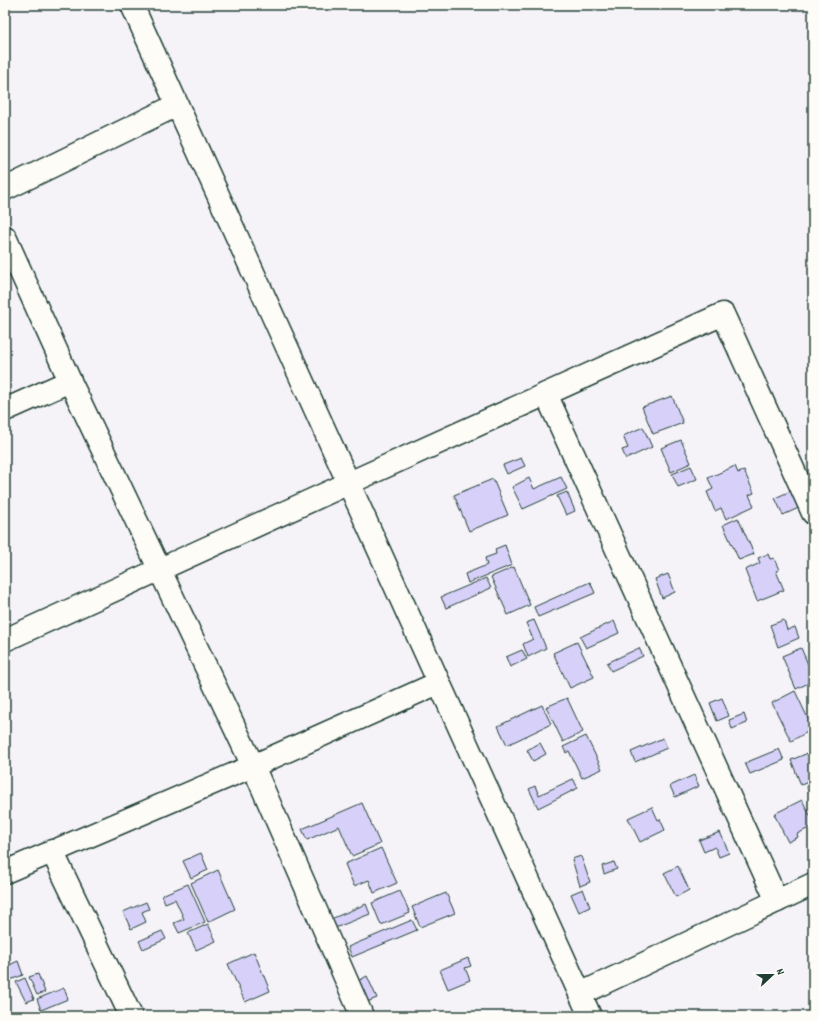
<svg xmlns="http://www.w3.org/2000/svg" width="818" height="1021" font-family="Dekko,sans-serif">
<style>
.building{fill:#d7d1fa;stroke:#1f3d34}
.lines{fill:none;stroke-linecap:round;stroke-linejoin:round}
.minor-casing{stroke:#1f3d34;stroke-width:25}
.minor{stroke:#fdfcf7;stroke-width:22}
</style>
<rect width="100%" height="100%" fill="#f5f3f8"/>
<filter id="ink" filterUnits="userSpaceOnUse"><feTurbulence type="fractalNoise" baseFrequency=".025" numOctaves="2"/><feDisplacementMap in="SourceGraphic" scale="8" xChannelSelector="R" yChannelSelector="G"/><feConvolveMatrix kernelMatrix="1 2 1 2 8 2 1 2 1" color-interpolation-filters="sRGB"/></filter>
<g filter="url(#ink)">
<!-- building -->
<g class="building">
<polygon points="672,396 683,423 653,434 642,407"/>
<polygon points="643,427 652,447 626,459 622,450 628,448 623,436"/>
<polygon points="681,440 691,463 671,472 661,448"/>
<polygon points="521,458 525,466 507,474 503,465"/>
<polygon points="691,466 697,479 678,487 672,474"/>
<polygon points="735,466 738,473 744,471 754,493 749,495 754,506 726,519 721,508 715,511 707,492 713,489 708,478"/>
<polygon points="561,477 567,489 523,509 512,487 529,478 534,489"/>
<polygon points="493,479 508,515 469,531 454,495"/>
<polygon points="793,490 801,507 783,515 775,498"/>
<polygon points="567,492 575,511 566,515 557,496"/>
<polygon points="738,518 754,554 739,560 723,525"/>
<polygon points="505,545 512,565 468,583 465,574 487,565 485,558 496,554 495,549"/>
<polygon points="768,554 770,559 774,558 779,570 776,571 784,590 757,601 745,570 760,563 758,558"/>
<polygon points="514,567 530,605 508,615 491,577"/>
<polygon points="668,574 675,592 662,598 655,579"/>
<polygon points="486,578 491,588 446,608 441,597"/>
<polygon points="590,582 595,593 538,617 534,607"/>
<polygon points="534,620 546,648 528,657 523,644 533,639 526,623"/>
<polygon points="784,620 787,630 795,627 799,638 778,647 770,625"/>
<polygon points="614,621 619,633 586,648 580,637"/>
<polygon points="577,642 594,677 570,688 553,653"/>
<polygon points="639,648 643,656 611,671 607,663"/>
<polygon points="801,648 813,676 813,681 796,689 782,656"/>
<polygon points="522,650 527,659 510,667 506,657"/>
<polygon points="795,691 813,729 791,741 772,703"/>
<polygon points="567,698 583,732 563,742 546,707"/>
<polygon points="722,698 729,716 717,721 710,703"/>
<polygon points="542,705 551,724 507,745 498,726"/>
<polygon points="744,714 747,723 732,729 729,720"/>
<polygon points="586,736 602,769 582,778 569,751 566,753 563,747"/>
<polygon points="663,738 667,748 635,762 631,752"/>
<polygon points="540,743 546,754 533,761 527,750"/>
<polygon points="779,749 784,760 750,774 745,763"/>
<polygon points="813,751 813,780 801,785 791,760"/>
<polygon points="694,775 699,786 675,797 670,786"/>
<polygon points="573,779 578,788 538,808 529,789 535,786 539,795"/>
<polygon points="813,784 813,801 807,787"/>
<polygon points="802,800 813,821 813,826 797,834 798,837 788,842 774,814"/>
<polygon points="362,803 380,844 352,856 339,826 307,840 302,829"/>
<polygon points="652,807 658,820 660,819 665,830 640,842 628,818"/>
<polygon points="720,832 729,853 719,857 715,847 704,852 699,840"/>
<polygon points="381,848 397,883 374,893 369,880 354,886 345,864"/>
<polygon points="201,853 208,870 191,878 183,861"/>
<polygon points="581,856 590,882 580,886 572,859"/>
<polygon points="614,862 617,869 604,874 602,866"/>
<polygon points="678,866 689,890 676,897 664,873"/>
<polygon points="218,870 235,909 208,922 191,883"/>
<polygon points="188,884 205,922 179,933 174,923 184,919 175,899 165,903 162,895"/>
<polygon points="583,889 590,907 579,912 571,894"/>
<polygon points="400,891 410,913 381,925 372,903"/>
<polygon points="446,893 455,913 420,927 412,907"/>
<polygon points="146,902 149,909 142,912 146,922 131,929 123,912"/>
<polygon points="366,904 370,914 335,928 331,919"/>
<polygon points="412,920 417,930 352,957 348,947"/>
<polygon points="208,924 216,941 196,950 188,933"/>
<polygon points="162,931 166,939 143,949 139,941"/>
<polygon points="254,952 270,991 245,1002 228,964"/>
<polygon points="468,958 471,966 465,968 470,980 448,989 440,970"/>
<polygon points="18,961 23,975 5,982 5,967"/>
<polygon points="38,974 45,992 37,995 29,977"/>
<polygon points="367,976 377,998 367,1002 358,981"/>
<polygon points="25,978 34,999 26,1002 16,982"/>
<polygon points="64,988 68,999 41,1010 37,999"/>
</g>
<g class="lines">
<defs>
<g id="minor">
<polyline points="132,5 590,1016"/>
<polyline points="5,189 177,105"/>
<polyline points="5,237 70,381 253,766 362,1016"/>
<polyline points="546,394 777,901"/>
<polyline points="5,410 70,381"/>
<polyline points="5,640 349,483 723,314 813,513"/>
<polyline points="52,851 131,1016"/>
<polyline points="5,872 253,766 438,683"/>
<polyline points="580,994 813,884"/>
</g>
</defs>
<!-- minor casing -->
<use href="#minor" class="minor-casing"/>
<!-- minor -->
<use href="#minor" class="minor"/>
</g>
</g>
<!-- margin -->
<rect width="818" height="1021" fill="none" stroke="#fdfcf7" stroke-width="20"/>
<rect x="10" y="10" width="798" height="1001" fill="none" stroke="#1f3d34" stroke-width="1.5" filter="url(#ink)"/>
<!-- north arrow -->
<g transform="translate(772 975) rotate(68)" stroke="#fdfcf7" stroke-width="3" paint-order="stroke">
<path d="M0-3L7 15L0 10L-7 15Z" fill="#1f3d34"/>
<text y="-6" font-size="11" font-weight="bold" text-anchor="middle" fill="#1f3d34">N</text>
</g>
</svg>
